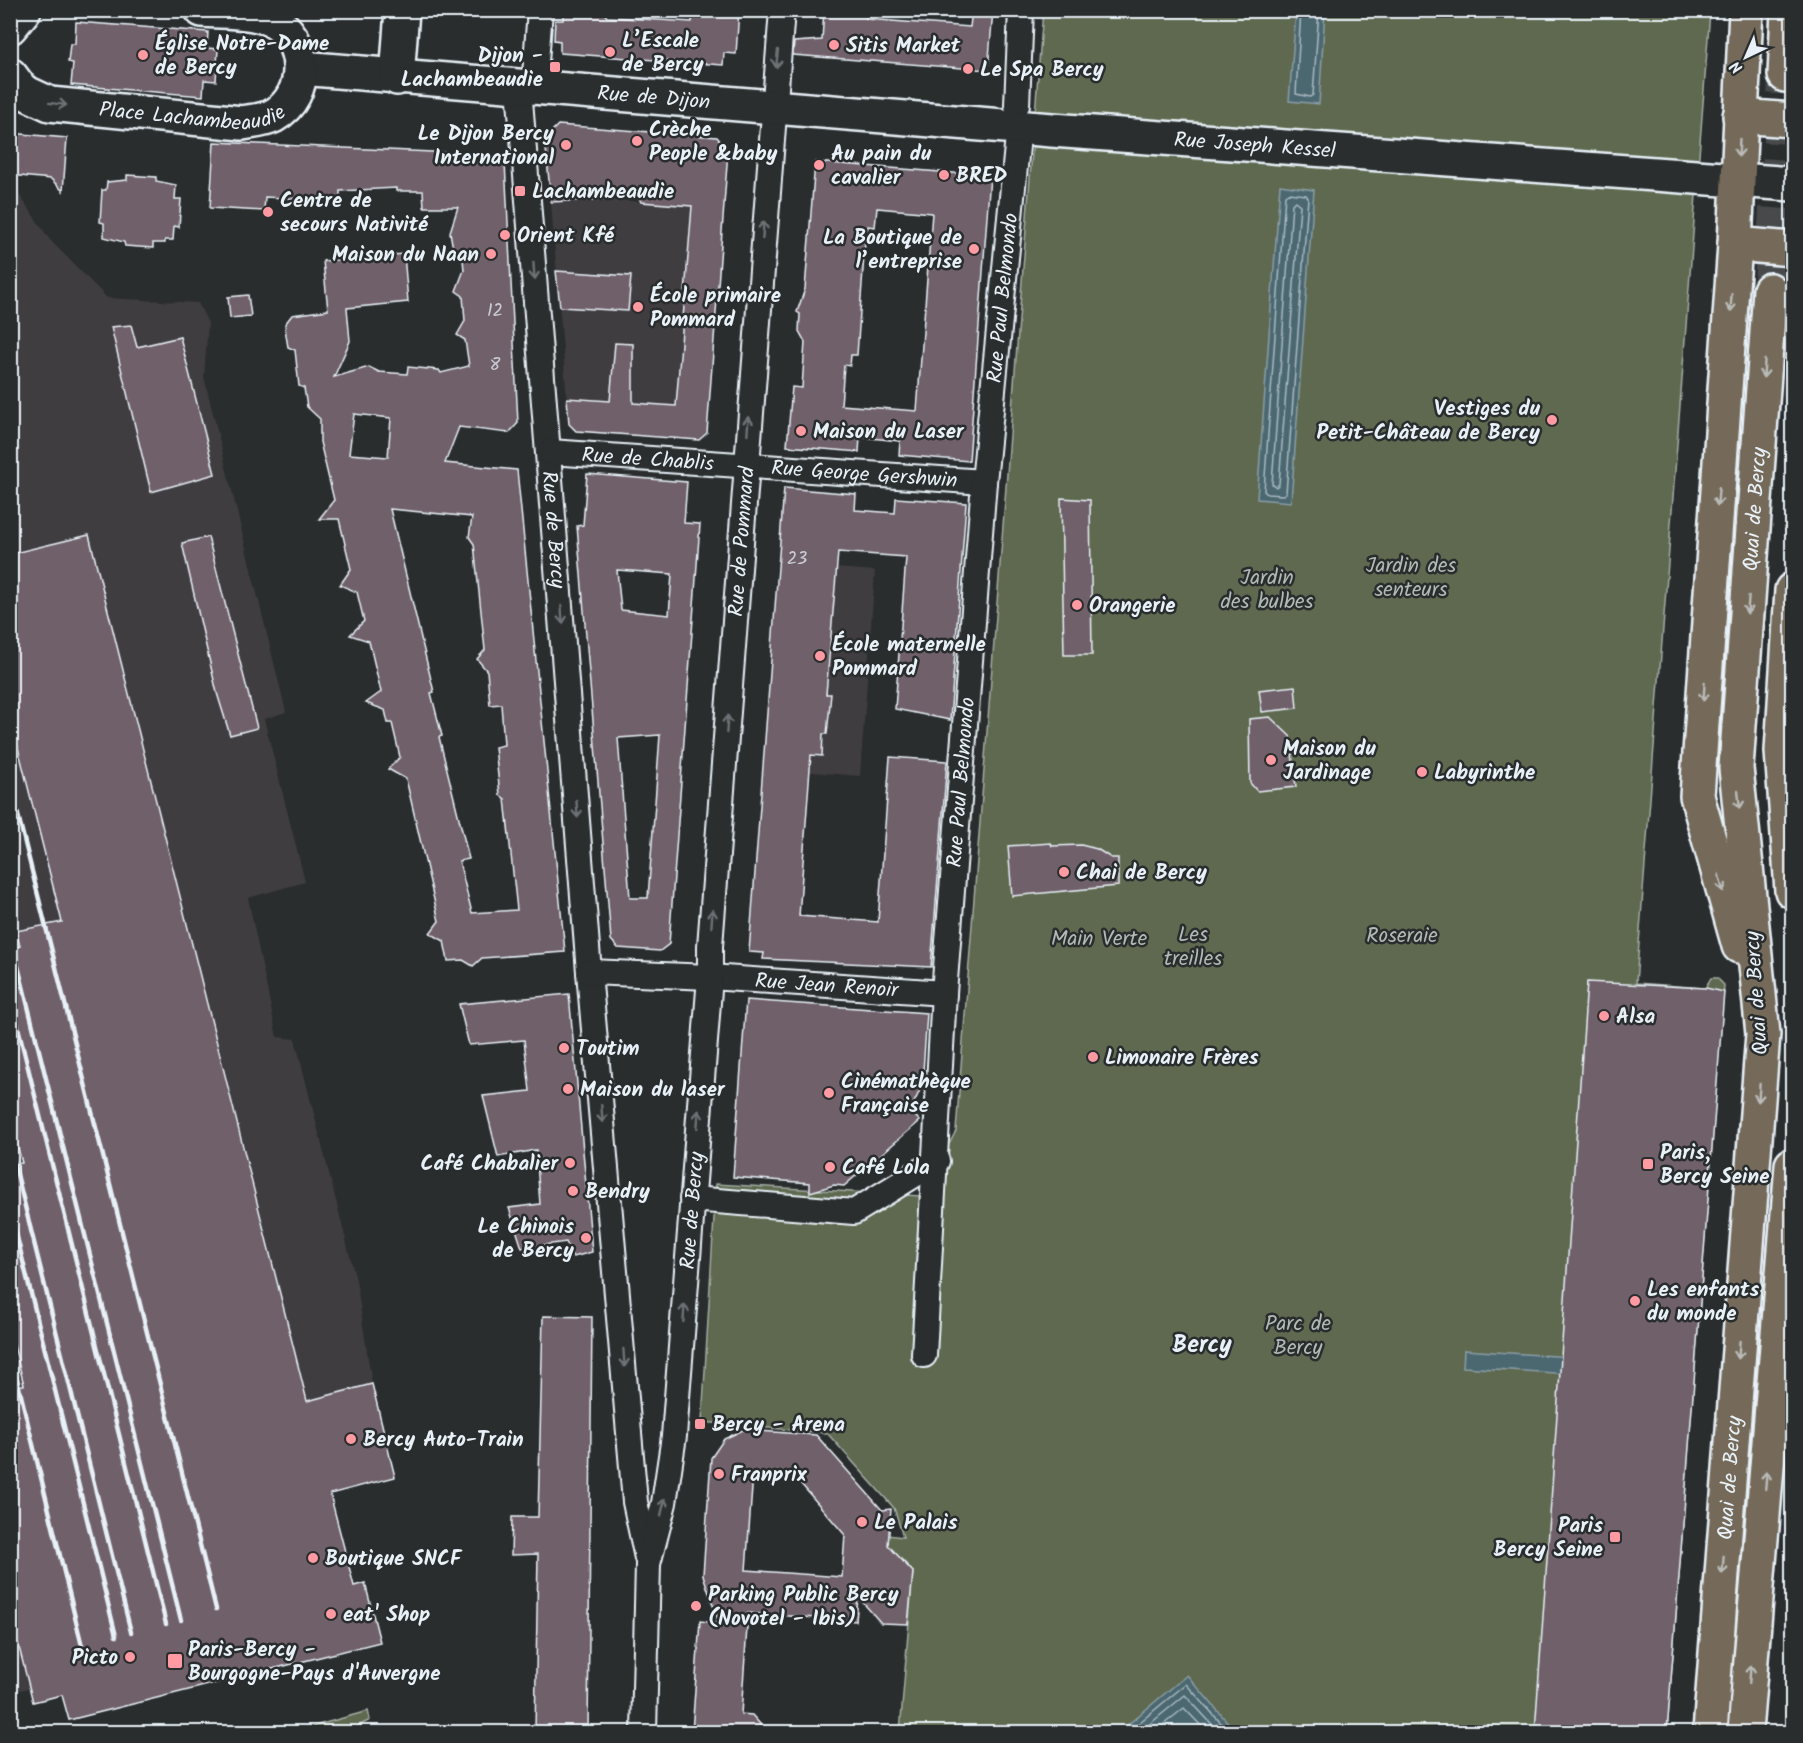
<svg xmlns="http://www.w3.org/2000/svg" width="1803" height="1743" font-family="Kalam,sans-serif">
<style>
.built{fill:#3f3c40}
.green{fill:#5e6950;stroke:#a3ada4;stroke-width:1.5}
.water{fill:#4c6771;stroke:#8a9ea7;stroke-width:1.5}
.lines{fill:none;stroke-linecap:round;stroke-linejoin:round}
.shore{stroke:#aabac2;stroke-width:1.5}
.building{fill:#70606b;stroke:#e8f1f8;stroke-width:1.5;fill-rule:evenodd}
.primary-tunnel{stroke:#464a4c;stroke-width:33;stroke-dasharray:33 16;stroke-linecap:butt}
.street-casing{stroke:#e8f1f8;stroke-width:28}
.secondary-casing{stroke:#e8f1f8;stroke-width:38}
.primary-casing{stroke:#e8f1f8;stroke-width:38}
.street{stroke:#2a2d2e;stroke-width:24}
.secondary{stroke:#2a2d2e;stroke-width:33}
.primary{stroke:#746a5a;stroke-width:33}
.rail{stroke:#e8f1f8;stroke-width:4.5}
.oneway{stroke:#6c7275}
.oneway2{stroke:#babbb9}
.poi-dot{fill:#ff9aa2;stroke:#2a2d2e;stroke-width:2}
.labels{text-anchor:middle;stroke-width:5;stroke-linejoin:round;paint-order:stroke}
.number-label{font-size:18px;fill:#cacdd5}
.poi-label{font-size:21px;font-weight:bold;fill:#e8f1f8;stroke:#2a2d2e;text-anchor:start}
.street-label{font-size:21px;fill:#e8f1f8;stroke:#2a2d2e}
.park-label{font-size:21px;fill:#b1bbb5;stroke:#2a2d2e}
.quarter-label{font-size:24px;font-weight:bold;fill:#e8f1f8;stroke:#2a2d2e}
</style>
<rect width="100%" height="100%" fill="#2a2d2e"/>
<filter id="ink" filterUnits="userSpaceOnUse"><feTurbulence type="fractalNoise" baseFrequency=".0167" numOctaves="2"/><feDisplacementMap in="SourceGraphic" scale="12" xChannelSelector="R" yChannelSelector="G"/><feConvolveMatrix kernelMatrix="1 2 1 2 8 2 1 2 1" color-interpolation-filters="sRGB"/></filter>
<g filter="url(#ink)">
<!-- built -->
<g class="built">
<polygon points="10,181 50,240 107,298 198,303 208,323 204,377 286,712 264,719 305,882 248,898 277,1037 295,1039 356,1280 372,1384 395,1477 330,1494 353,1586 365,1583 380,1642 69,1720 62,1695 30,1688 10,1692"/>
<polygon points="594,198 693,206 707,433 576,431 569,424 551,202"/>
<polygon points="836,568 875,571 860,776 763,768"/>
</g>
<!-- green -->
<g class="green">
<polygon points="1043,11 1710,11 1636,983 1705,988 1711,978 1717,978 1724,985 1667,1732 900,1732 913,1572 888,1545 888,1535 903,1537 894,1508 827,1433 702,1422 716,1184 921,1196 956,1131"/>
<polygon points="368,1711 370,1720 347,1732 302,1732 318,1725"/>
</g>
<!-- water -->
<g class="water">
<polygon points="1296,11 1325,11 1319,104 1289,101"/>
<polygon points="1280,185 1314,190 1291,502 1257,499"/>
<polygon points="1464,1350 1571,1357 1570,1374 1463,1367"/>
<polygon points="1187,1675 1236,1732 1119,1732"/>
</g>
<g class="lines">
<!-- shore -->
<g class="shore">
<polyline points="1301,10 1296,94 1310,97 1313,95 1319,10"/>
<polygon points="1288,193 1306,195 1308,198 1286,493 1283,495 1267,494 1264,491 1285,195"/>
<polygon points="1295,201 1300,205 1279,484 1276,487 1272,484 1292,204"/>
<polyline points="1128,1732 1186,1684 1229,1732"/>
<polyline points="1140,1732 1185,1695 1219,1732"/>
<polyline points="1154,1732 1184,1708 1207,1732"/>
</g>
</g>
<!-- building -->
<g class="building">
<polygon points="563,10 602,10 607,17 692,22 693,10 739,10 736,54 724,53 723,65 560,53 560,41 554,40 555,20 563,20"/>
<polygon points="824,10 867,10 866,19 970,27 972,10 993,10 988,70 793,55 794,42 822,40"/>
<polygon points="76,22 208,32 207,48 218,49 216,81 204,80 203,96 71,85 73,63 68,62 70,44 75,44"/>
<polygon points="558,125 717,137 728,151 707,433 699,440 576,431 569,424 567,398 610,401 615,343 633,344 633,403 676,406 692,206 641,202 636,192 606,190 605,199 551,202 545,138"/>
<polygon points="10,133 67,138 63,191 51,179 10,175"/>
<path d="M214,142L497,155L505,162L518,423L509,433L459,427L445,463L517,470L565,952L482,958L473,966L463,960L448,961L444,941L430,933L439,921L406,779L388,769L400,757L392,723H388L385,710L366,703L381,692L369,641L350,635L364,621L357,592L340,585L351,569L339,519H319L334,500L320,442V419L307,407L304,388L299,386L295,350L288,347L286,335L285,324L292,315L328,310L323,261L404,254L408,302L347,308L350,341L334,377L369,367L379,372L407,374L408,367L439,370L441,373L469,366L465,340L457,335L465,321L463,296L456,291L464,270L462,250L453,249L450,232L458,207H424L423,191H396V188L340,191V201L265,197L264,211L210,208ZM354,414L391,418L388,457L349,454ZM390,509L472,517L469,537L474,544L485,650L477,659L487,671L490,705L501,704L504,745L495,747L500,795L505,799L517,910L472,913L459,861L469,859L439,737L442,736L431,693L434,692Z"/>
<path d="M815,162L990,176L969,461L899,455L900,441L860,437L859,452L787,446L792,387L802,388L805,342L799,331L800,314L797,312L805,289ZM877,208L932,213L917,411L841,405L844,365L850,366L851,355H857L865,241L868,226L875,227Z"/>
<polygon points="127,175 156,177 156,181 176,185 175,199 181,199 179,227 174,226 173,240 165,240 165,243 153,243 153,248 125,246 124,242 104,237 104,223 100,222 102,190 106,190 107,182 127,180"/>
<polygon points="556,271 631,276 628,311 560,307"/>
<polygon points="248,295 251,316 230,318 228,297"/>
<polygon points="131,325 137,347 180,337 215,474 151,492 111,327"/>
<path d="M587,474L687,482L684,523L700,524L669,944L660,951L618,948L611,940L577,526L583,525ZM617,570L672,574L669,615L621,610ZM660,735L648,898H630L618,738Z"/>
<polygon points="784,488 856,494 855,510 895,513 896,498 966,503 950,720 895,709 906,557 838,552 826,694 831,694 827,734 823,734 822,756 811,755 799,916 878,922 890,757 947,761 931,967 763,959 764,953 749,952"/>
<polygon points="1061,498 1090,500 1092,655 1064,655"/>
<polygon points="89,535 307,1401 372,1384 395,1477 330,1494 354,1586 365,1583 380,1642 69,1720 62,1695 33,1702 10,1612 10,1387 24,1385 10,1330 10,1165 22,1163 10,1118 10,947 20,946 16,931 62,922 10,716 10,554"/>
<polygon points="208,537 257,728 230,735 217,693 182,543"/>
<polygon points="1295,686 1297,708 1262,712 1259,690"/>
<polygon points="1270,717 1290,736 1296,787 1257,791 1250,783 1249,719"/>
<polygon points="1051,843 1052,846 1081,845 1097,849 1111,858 1118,858 1118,886 1012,896 1008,846"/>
<polygon points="1587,982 1706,988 1724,992 1667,1732 1535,1732"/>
<polygon points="569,994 592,1252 573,1257 566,1242 522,1248 509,1208 540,1204 536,1150 498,1157 483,1096 530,1091 524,1040 469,1045 459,1004"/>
<polygon points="746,1000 927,1013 922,1086 910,1111 920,1121 844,1186 834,1185 810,1192 810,1183 733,1177"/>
<polygon points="543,1316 592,1317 588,1732 535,1732 538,1554 511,1555 512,1517 538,1517"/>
<path d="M743,1430L816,1435L882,1510L891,1509L888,1545L913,1572L908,1624L881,1623L858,1597L856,1621L748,1613L741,1714L752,1715L767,1732H692L700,1621L719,1623L703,1575L711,1458L724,1439ZM753,1474L795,1477L845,1535L842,1577L746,1570Z"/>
</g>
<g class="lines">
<!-- primary-tunnel -->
<polyline class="primary-tunnel" points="1770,290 1785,75"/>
<defs>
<g id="street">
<path id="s1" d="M519,87L589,972L635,1502L647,1558"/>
<polyline points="534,88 540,10"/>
<polyline points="1017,105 1021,10"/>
<path id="s2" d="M550,452L984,482"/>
<path id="s3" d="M589,972L710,977L944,993"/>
<polyline points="692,1199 854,1212 937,1161"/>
<path id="s4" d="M924,1355L944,993L984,482L1018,136"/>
<path id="s5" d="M644,1732L648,1564L664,1503L674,1436L710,977V946L782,10"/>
</g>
<g id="secondary">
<polyline points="10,27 24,10"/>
<path id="s6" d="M301,68L1052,130L1792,184"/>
<path id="s7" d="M10,75L22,91L50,104L242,123C253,121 263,121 273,116C311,95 308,37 270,19C250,10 222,12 202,10"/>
<polyline points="397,78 402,10"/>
</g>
<g id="primary">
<polyline points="1785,75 1788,10"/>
<polyline points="1740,116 1792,120"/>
<polyline points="1735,244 1792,249"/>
<polyline points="1792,590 1782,751 1792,891"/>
<polyline points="1739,946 1697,796 1735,244 1746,10"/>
<path id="s8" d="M1710,1732L1763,1034L1736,768L1770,290"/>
<polyline points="1745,1732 1792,1165"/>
</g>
</defs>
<!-- street casing -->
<use href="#street" class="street-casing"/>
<!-- secondary casing -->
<use href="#secondary" class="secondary-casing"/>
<!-- primary casing -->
<use href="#primary" class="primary-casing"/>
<!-- street -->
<use href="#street" class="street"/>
<!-- secondary -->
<use href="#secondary" class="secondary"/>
<!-- primary -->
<use href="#primary" class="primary"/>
<!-- rail -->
<g class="rail">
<polyline points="10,783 216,1609"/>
<polyline points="10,934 181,1620"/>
<polyline points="10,995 166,1624"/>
<polyline points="10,1146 131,1632"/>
<polyline points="10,1209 116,1636"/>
<polyline points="10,1350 82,1646"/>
</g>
</g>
<!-- one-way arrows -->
<defs><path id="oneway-shaft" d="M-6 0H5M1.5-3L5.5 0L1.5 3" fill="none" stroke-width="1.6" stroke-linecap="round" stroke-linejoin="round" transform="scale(1.5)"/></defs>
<g class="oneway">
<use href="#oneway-shaft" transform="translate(777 59) rotate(96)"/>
<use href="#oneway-shaft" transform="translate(58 104) rotate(7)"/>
<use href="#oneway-shaft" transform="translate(763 230) rotate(-86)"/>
<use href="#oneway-shaft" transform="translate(534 271) rotate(86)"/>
<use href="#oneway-shaft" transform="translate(748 425) rotate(-86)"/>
<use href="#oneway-shaft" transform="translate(562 615) rotate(86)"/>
<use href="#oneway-shaft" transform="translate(727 724) rotate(-86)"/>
<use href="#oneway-shaft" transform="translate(577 809) rotate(86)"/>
<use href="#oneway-shaft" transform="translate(712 918) rotate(-86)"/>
<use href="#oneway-shaft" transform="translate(602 1114) rotate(85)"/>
<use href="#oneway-shaft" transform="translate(698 1119) rotate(-85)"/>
<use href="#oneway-shaft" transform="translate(684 1313) rotate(-86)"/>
<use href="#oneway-shaft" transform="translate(624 1358) rotate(86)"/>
<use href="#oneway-shaft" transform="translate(663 1507) rotate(-77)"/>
</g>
<g class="oneway2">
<use href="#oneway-shaft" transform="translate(1739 148) rotate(93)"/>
<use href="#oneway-shaft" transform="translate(1731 303) rotate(94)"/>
<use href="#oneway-shaft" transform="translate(1764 369) rotate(94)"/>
<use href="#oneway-shaft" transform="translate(1718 497) rotate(94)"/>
<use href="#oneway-shaft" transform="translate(1748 605) rotate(94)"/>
<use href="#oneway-shaft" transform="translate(1704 692) rotate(94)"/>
<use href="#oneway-shaft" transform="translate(1739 800) rotate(84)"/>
<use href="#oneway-shaft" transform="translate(1721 883) rotate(75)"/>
<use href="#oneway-shaft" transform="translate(1759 1093) rotate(94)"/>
<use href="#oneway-shaft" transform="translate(1739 1350) rotate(94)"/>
<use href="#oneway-shaft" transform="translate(1766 1480) rotate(-85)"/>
<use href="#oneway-shaft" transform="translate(1723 1565) rotate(94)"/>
<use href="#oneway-shaft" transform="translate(1750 1674) rotate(-85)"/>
</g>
</g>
<!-- markers -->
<g class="poi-dot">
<circle cx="834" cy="45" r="6"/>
<circle cx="610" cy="52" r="6"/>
<circle cx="143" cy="55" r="6"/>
<rect x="549" y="61" width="12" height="12" rx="3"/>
<circle cx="968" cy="69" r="6"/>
<circle cx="637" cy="141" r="6"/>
<circle cx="566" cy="145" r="6"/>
<circle cx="819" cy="165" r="6"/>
<circle cx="944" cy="175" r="6"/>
<rect x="514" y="185" width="12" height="12" rx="3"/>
<circle cx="268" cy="212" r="6"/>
<circle cx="505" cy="235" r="6"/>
<circle cx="974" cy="249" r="6"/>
<circle cx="491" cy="254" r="6"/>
<circle cx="638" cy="307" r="6"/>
<circle cx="1552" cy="420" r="6"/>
<circle cx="801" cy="431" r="6"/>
<circle cx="1077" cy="605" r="6"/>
<circle cx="820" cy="656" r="6"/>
<circle cx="1271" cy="760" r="6"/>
<circle cx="1422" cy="772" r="6"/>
<circle cx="1064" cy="872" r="6"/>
<circle cx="1604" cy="1016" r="6"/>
<circle cx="564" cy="1048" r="6"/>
<circle cx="1093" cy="1057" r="6"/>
<circle cx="568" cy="1089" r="6"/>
<circle cx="829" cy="1093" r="6"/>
<circle cx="570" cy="1163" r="6"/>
<rect x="1642" y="1158" width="12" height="12" rx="3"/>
<circle cx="830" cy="1167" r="6"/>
<circle cx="573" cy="1191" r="6"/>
<circle cx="586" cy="1238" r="6"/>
<circle cx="1635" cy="1301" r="6"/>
<rect x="694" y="1418" width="12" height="12" rx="3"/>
<circle cx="351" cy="1439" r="6"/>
<circle cx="719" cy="1474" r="6"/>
<circle cx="862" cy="1522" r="6"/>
<rect x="1609" y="1531" width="12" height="12" rx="3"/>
<circle cx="313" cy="1558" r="6"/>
<circle cx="696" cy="1606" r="6"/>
<circle cx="331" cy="1614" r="6"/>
<circle cx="130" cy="1657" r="6"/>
<rect x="167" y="1653" width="16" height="16" rx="3"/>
</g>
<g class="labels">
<!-- number labels -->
<g class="number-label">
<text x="495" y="316">12</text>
<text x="495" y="370">8</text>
<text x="797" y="564">23</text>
</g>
<!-- poi labels -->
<g class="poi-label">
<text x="622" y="47">L’Escale<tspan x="622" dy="24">de Bercy</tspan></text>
<text x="155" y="50">Église Notre-Dame<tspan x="155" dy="24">de Bercy</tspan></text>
<text x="846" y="52">Sitis Market</text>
<text x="543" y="62" text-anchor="end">Dijon -<tspan x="543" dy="24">Lachambeaudie</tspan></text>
<text x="980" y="76">Le Spa Bercy</text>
<text x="649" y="136">Crèche<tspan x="649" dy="24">People &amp;baby</tspan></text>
<text x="554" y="140" text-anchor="end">Le Dijon Bercy<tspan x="554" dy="24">International</tspan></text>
<text x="831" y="160">Au pain du<tspan x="831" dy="24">cavalier</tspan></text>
<text x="956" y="182">BRED</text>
<text x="532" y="198">Lachambeaudie</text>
<text x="280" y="207">Centre de<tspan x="280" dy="24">secours Nativité</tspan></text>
<text x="517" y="242">Orient Kfé</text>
<text x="962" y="244" text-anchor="end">La Boutique de<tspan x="962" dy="24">l’entreprise</tspan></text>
<text x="479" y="261" text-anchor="end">Maison du Naan</text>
<text x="650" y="302">École primaire<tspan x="650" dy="24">Pommard</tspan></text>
<text x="1540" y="415" text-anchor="end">Vestiges du<tspan x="1540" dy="24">Petit-Château de Bercy</tspan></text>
<text x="813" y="438">Maison du Laser</text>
<text x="1089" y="612">Orangerie</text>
<text x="832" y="651">École maternelle<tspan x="832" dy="24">Pommard</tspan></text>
<text x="1283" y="755">Maison du<tspan x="1283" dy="24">Jardinage</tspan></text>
<text x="1434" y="779">Labyrinthe</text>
<text x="1076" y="879">Chai de Bercy</text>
<text x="1616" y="1023">Alsa</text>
<text x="576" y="1055">Toutim</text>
<text x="1105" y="1064">Limonaire Frères</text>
<text x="841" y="1088">Cinémathèque<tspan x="841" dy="24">Française</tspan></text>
<text x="580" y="1096">Maison du laser</text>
<text x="1660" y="1159">Paris,<tspan x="1660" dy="24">Bercy Seine</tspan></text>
<text x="558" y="1170" text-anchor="end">Café Chabalier</text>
<text x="842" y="1174">Café Lola</text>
<text x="585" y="1198">Bendry</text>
<text x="574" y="1233" text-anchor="end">Le Chinois<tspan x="574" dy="24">de Bercy</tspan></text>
<text x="1647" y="1296">Les enfants<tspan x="1647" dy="24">du monde</tspan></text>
<text x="712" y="1431">Bercy - Arena</text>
<text x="363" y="1446">Bercy Auto-Train</text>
<text x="731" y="1481">Franprix</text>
<text x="874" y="1529">Le Palais</text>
<text x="1603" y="1532" text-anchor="end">Paris<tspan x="1603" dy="24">Bercy Seine</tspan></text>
<text x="325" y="1565">Boutique SNCF</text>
<text x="708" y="1601">Parking Public Bercy<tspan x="708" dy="24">(Novotel - Ibis)</tspan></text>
<text x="343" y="1621">eat' Shop</text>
<text x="188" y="1656">Paris-Bercy -<tspan x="188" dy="24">Bourgogne-Pays d'Auvergne</tspan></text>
<text x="118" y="1664" text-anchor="end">Picto</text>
</g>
<!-- street labels -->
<g class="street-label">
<text dy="7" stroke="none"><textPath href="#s6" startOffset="354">Rue de Dijon</textPath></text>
<text dy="7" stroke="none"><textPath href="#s7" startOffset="194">Place Lachambeaudie</textPath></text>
<text dy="7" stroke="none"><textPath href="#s6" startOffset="957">Rue Joseph Kessel</textPath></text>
<text dy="7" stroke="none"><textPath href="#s4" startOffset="1060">Rue Paul Belmondo</textPath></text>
<text dy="7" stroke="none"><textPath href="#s2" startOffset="98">Rue de Chablis</textPath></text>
<text dy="7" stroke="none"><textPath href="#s2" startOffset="315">Rue George Gershwin</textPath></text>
<text dy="7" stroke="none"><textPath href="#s8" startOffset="1227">Quai de Bercy</textPath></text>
<text dy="7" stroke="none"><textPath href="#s1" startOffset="444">Rue de Bercy</textPath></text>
<text dy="7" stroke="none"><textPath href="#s5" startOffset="1196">Rue de Pommard</textPath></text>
<text dy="7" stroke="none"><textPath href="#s4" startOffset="574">Rue Paul Belmondo</textPath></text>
<text dy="7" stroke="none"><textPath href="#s3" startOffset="238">Rue Jean Renoir</textPath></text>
<text transform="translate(1756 993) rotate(-94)" y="7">Quai de Bercy</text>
<text dy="7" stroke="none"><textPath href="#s5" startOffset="525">Rue de Bercy</textPath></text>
<text dy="7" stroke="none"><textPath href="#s8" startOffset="255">Quai de Bercy</textPath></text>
</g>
<!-- park labels -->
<g class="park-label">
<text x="1411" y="572">Jardin des<tspan x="1411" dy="24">senteurs</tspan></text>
<text x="1267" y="584">Jardin<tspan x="1267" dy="24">des bulbes</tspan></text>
<text x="1193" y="941">Les<tspan x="1193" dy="24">treilles</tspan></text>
<text x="1402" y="942">Roseraie</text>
<text x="1099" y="945">Main Verte</text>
<text x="1298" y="1330">Parc de<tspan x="1298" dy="24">Bercy</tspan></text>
</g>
<!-- quarter labels -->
<g class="quarter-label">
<text x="1202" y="1352">Bercy</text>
</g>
</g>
<!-- margin -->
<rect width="1803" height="1743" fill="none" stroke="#2a2d2e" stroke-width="36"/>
<rect x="18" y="18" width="1767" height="1707" fill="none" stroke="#e8f1f8" stroke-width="2" filter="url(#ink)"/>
<!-- north arrow -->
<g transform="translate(1746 57) rotate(224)" stroke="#2a2d2e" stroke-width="4.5" paint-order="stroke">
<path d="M0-4.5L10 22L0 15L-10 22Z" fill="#e8f1f8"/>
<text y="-9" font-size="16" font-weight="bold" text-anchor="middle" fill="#e8f1f8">N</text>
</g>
</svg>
